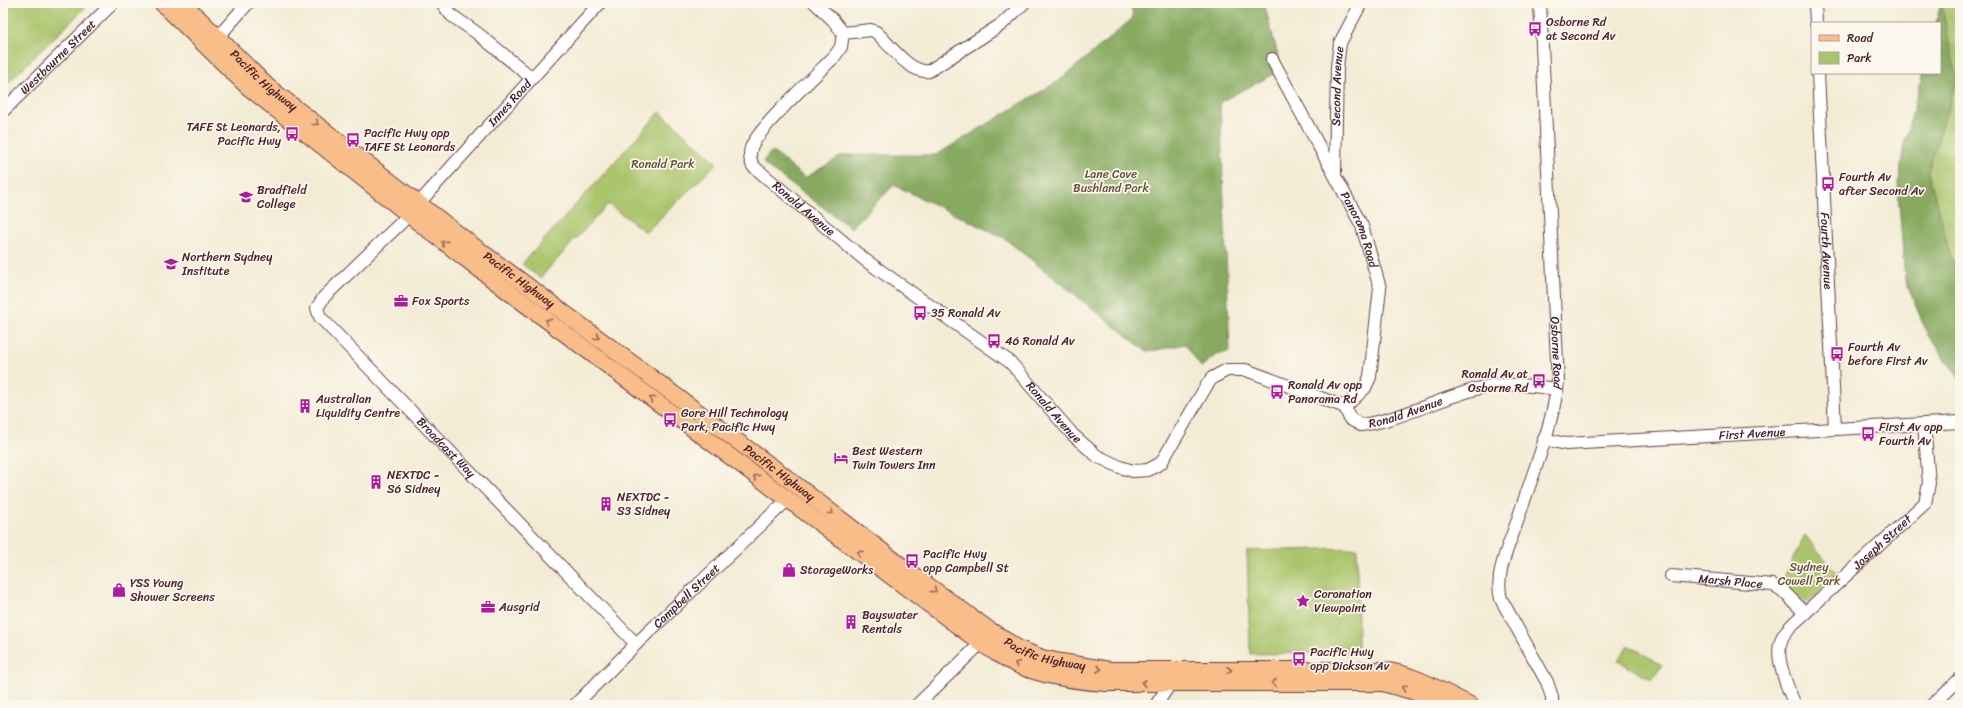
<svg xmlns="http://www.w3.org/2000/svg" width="1963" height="708" font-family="Sriracha,sans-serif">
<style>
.green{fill:#aac56c;stroke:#7a724c}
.forest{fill:#87aa60;stroke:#686446}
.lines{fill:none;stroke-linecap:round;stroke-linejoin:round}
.minor-casing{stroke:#633e44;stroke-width:14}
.major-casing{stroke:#633e44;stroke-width:18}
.minor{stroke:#fff;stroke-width:12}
.major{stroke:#f8bd89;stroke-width:16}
.oneway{stroke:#986655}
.labels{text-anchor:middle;stroke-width:3.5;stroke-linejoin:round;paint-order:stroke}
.poi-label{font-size:12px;fill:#4a1f2b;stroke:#fbf7ec;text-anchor:start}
.street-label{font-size:12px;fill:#4a1f2b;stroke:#fbf7ec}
.park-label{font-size:12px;fill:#67513e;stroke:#fbf7ec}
</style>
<rect width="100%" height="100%" fill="#fbf7ec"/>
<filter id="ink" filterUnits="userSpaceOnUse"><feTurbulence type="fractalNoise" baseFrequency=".025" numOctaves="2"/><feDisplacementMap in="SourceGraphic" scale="8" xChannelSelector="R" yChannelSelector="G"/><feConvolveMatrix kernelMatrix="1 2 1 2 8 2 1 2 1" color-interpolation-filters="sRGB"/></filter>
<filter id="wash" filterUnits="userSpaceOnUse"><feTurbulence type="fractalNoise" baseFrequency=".012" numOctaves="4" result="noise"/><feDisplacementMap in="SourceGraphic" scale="16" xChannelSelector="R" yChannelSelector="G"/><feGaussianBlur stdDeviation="0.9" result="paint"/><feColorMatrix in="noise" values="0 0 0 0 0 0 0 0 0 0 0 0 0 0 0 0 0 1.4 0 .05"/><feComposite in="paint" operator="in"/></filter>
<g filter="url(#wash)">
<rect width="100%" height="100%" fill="#f3ecd5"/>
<!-- green -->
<g class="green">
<polygon points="3,3 90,3 3,87"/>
<polygon points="1941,3 1960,3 1960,379 1928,335 1905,279 1898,188 1904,145 1923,73 1940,73 1940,23 1936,23"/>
<polygon points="660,112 717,163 646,232 608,204 540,278 522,264"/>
<path d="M1805,535L1839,576L1809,602C1798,602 1788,590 1781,583Z"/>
<polygon points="1357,548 1358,653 1250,654 1247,551"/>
<polygon points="1628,645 1662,665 1652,680 1618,661"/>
</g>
<!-- forest -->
<g class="forest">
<polygon points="1131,3 1264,3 1282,70 1220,102 1230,351 1215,356 1201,367 1185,344 1147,352 1004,238 894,185 851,228 765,165 763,161 772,151 805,178 843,155 936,155 1060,80 1133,18"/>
<polygon points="1941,3 1957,80 1928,171 1950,254 1960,277 1960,379 1928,335 1905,279 1898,188 1904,145 1923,73 1940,73 1940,23 1936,23"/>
</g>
</g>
<g filter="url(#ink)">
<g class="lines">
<defs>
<g id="minor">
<polyline points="442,3 451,15 477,33 532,78"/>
<path id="s1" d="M815,3L833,20L843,33L841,47L834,57C817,74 757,129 751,148C749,154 750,160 753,166L865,260L1010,362L1073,435L1097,456L1120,467L1133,471L1148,470L1161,463L1207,385L1212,378L1227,370H1246L1345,407"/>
<path id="s2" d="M1540,3L1558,382C1552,429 1532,475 1518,519C1510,544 1494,573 1501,599L1547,682L1552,697V705"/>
<polyline points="1815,3 1816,23"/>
<path d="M843,33L871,30L876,32C889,44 910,74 929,71L1002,24L1024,3"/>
<polyline points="217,38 248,3"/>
<path id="s3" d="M1272,59L1362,226L1380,288L1370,377L1365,388L1345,407"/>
<path id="s4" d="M1818,73L1835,429"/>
<path id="s5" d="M3,111L113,3"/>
<path id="s6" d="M1335,174L1337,67L1340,43L1361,3"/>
<path id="s7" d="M419,203L600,3"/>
<path id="s8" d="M409,215L324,297L317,308L320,317L636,644"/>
<path id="s9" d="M1345,407L1350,419L1361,425C1401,420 1444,396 1484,387C1508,382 1533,386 1557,389"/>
<path id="s10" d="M1544,439L1566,444L1960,422"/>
<path id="s11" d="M1671,576L1773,585L1782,590L1805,613"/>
<path id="s12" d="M575,705L636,644L787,500"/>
<polyline points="917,705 981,643"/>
<polyline points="1156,705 1170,684"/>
<path id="s13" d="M1795,705C1788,689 1774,657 1781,641C1783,633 1789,628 1794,623L1925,503L1929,483L1924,424"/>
<polyline points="1932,705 1960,679"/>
</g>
<g id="major">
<path d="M162,3L248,87L409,215L513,295L981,643C993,651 1005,659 1018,665C1045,677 1077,681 1106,683H1383L1412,691L1439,705"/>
<path id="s14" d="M183,3L267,86L475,247L779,472L908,571L988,629L1019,649L1042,658L1061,662L1110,670H1382C1415,674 1441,691 1470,705"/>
</g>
</defs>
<!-- minor casing -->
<use href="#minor" class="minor-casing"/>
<!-- major casing -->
<use href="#major" class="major-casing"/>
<!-- minor -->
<use href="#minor" class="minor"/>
<!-- major -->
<use href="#major" class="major"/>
</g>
<!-- one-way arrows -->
<defs><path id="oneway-chevron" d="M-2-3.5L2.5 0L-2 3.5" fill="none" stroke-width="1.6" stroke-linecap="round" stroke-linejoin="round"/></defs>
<g class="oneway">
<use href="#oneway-chevron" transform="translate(316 123) rotate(39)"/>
<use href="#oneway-chevron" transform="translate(444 243) rotate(-143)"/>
<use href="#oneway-chevron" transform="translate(548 321) rotate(-143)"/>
<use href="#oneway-chevron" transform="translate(597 337) rotate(36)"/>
<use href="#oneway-chevron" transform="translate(652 399) rotate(-143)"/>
<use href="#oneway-chevron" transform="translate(756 477) rotate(-143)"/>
<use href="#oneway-chevron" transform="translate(831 512) rotate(38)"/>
<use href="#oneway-chevron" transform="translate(860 553) rotate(-143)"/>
<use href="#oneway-chevron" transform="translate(934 590) rotate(36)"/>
<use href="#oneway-chevron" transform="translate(1017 664) rotate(-156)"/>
<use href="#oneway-chevron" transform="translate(1099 669) rotate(6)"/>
<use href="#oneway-chevron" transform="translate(1229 670)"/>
<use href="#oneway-chevron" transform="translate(1144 683) rotate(-179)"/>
<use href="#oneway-chevron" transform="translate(1274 683) rotate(180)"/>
<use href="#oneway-chevron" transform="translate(1404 688) rotate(-161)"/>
</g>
</g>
<!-- icons -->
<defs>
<symbol id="bus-bare" viewBox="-9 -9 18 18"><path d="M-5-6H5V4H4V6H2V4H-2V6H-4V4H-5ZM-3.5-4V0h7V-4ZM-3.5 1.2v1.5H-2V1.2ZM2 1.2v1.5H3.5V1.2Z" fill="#b5179e" stroke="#fbf7ec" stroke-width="2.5" paint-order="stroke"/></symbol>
<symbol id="school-bare" viewBox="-9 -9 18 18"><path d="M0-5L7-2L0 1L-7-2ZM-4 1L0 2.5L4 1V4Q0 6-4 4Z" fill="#b5179e" stroke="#fbf7ec" stroke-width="2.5" paint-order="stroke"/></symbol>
<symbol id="university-bare" viewBox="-9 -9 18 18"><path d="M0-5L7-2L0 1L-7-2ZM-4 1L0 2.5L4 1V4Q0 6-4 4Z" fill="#b5179e" stroke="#fbf7ec" stroke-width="2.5" paint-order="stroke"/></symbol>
<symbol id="office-bare" viewBox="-9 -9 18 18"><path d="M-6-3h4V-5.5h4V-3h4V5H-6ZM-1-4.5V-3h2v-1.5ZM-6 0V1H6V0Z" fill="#b5179e" stroke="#fbf7ec" stroke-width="2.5" paint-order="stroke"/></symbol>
<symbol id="building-bare" viewBox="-9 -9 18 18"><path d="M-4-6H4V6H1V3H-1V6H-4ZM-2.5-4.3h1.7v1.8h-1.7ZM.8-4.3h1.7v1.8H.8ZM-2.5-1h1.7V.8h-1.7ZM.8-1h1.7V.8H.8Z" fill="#b5179e" stroke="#fbf7ec" stroke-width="2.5" paint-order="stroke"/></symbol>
<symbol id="hotel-bare" viewBox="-9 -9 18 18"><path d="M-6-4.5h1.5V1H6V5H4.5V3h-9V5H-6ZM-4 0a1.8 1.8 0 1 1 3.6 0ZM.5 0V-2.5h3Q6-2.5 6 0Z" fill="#b5179e" stroke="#fbf7ec" stroke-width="2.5" paint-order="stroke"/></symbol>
<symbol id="shop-bare" viewBox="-9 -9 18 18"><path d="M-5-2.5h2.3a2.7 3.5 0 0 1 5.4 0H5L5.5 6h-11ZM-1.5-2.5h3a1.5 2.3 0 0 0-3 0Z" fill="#b5179e" stroke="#fbf7ec" stroke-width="2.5" paint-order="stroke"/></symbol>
<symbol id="sight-bare" viewBox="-9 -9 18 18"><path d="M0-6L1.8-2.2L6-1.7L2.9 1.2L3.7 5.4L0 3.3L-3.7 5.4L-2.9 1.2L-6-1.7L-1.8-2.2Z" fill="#b5179e" stroke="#fbf7ec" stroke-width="2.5" paint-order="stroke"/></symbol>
</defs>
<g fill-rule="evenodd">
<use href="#bus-bare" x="1525" y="19" width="20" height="20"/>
<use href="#bus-bare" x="282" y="124" width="20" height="20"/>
<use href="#bus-bare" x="343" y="130" width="20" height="20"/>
<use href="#bus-bare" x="1818" y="174" width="20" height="20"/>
<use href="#school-bare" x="236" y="187" width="20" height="20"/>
<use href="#university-bare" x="161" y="254" width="20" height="20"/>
<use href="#office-bare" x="391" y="291" width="20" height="20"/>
<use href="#bus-bare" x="910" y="303" width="20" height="20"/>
<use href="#bus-bare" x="984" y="331" width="20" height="20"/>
<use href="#bus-bare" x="1827" y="344" width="20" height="20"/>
<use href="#bus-bare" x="1529" y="371" width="20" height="20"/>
<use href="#bus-bare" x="1267" y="382" width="20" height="20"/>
<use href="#building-bare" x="295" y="396" width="20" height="20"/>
<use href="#bus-bare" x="660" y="410" width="20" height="20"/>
<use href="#bus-bare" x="1858" y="424" width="20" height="20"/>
<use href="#hotel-bare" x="831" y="448" width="20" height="20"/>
<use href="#building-bare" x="366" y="472" width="20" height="20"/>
<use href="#building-bare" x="596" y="494" width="20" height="20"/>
<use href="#bus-bare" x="902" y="551" width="20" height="20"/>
<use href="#shop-bare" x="779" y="560" width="20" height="20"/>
<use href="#shop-bare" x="109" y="580" width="20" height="20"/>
<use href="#sight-bare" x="1293" y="591" width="20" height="20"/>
<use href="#office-bare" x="478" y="597" width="20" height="20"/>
<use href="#building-bare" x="841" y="612" width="20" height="20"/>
<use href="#bus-bare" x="1289" y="649" width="20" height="20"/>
</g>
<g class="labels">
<!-- poi labels -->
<g class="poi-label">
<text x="1546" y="26">Osborne Rd<tspan x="1546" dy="14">at Second Av</tspan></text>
<text x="281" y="131" text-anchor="end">TAFE St Leonards,<tspan x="281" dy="14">Pacific Hwy</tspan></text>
<text x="364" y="137">Pacific Hwy opp<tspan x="364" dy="14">TAFE St Leonards</tspan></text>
<text x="1839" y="181">Fourth Av<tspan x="1839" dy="14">after Second Av</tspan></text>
<text x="257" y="194">Bradfield<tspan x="257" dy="14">College</tspan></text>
<text x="182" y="261">Northern Sydney<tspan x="182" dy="14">Institute</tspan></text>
<text x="412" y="305">Fox Sports</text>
<text x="931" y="317">35 Ronald Av</text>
<text x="1005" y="345">46 Ronald Av</text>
<text x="1848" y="351">Fourth Av<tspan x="1848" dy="14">before First Av</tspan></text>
<text x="1528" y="378" text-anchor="end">Ronald Av at<tspan x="1528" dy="14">Osborne Rd</tspan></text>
<text x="1288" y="389">Ronald Av opp<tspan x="1288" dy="14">Panorama Rd</tspan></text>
<text x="316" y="403">Australian<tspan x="316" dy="14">Liquidity Centre</tspan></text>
<text x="681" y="417">Gore Hill Technology<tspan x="681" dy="14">Park, Pacific Hwy</tspan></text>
<text x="1879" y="431">First Av opp<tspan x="1879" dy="14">Fourth Av</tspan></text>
<text x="852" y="455">Best Western<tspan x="852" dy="14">Twin Towers Inn</tspan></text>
<text x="387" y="479">NEXTDC -<tspan x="387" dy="14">S6 Sidney</tspan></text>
<text x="617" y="501">NEXTDC -<tspan x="617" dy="14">S3 Sidney</tspan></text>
<text x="923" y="558">Pacific Hwy<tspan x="923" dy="14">opp Campbell St</tspan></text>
<text x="800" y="574">StorageWorks</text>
<text x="130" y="587">YSS Young<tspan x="130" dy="14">Shower Screens</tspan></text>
<text x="1314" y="598">Coronation<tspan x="1314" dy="14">Viewpoint</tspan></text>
<text x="499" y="611">Ausgrid</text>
<text x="862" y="619">Bayswater<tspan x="862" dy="14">Rentals</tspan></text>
<text x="1310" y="656">Pacific Hwy<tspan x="1310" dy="14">opp Dickson Av</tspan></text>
</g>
<!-- street labels -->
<g class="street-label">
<text dy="4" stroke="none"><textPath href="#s5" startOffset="77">Westbourne Street</textPath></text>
<text dy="4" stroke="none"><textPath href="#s14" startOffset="112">Pacific Highway</textPath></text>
<text dy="4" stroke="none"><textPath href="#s6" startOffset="88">Second Avenue</textPath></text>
<text dy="4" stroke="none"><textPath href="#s7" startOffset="135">Innes Road</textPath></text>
<text dy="4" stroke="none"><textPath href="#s1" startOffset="276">Ronald Avenue</textPath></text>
<text dy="4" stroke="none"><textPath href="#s3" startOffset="192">Panorama Road</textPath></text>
<text dy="4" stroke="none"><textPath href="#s4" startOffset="178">Fourth Avenue</textPath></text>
<text dy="4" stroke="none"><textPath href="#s14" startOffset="436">Pacific Highway</textPath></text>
<text dy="4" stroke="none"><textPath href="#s2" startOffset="350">Osborne Road</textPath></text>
<text dy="4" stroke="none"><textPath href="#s1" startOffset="600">Ronald Avenue</textPath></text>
<text dy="4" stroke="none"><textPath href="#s9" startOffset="72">Ronald Avenue</textPath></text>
<text dy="4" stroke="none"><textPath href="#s10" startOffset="209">First Avenue</textPath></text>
<text dy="4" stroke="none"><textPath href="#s8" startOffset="322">Broadcast Way</textPath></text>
<text dy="4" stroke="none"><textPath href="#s14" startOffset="760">Pacific Highway</textPath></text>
<text dy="4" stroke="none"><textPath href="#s13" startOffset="209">Joseph Street</textPath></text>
<text dy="4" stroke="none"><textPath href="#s11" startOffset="60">Marsh Place</textPath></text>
<text dy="4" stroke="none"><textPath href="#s12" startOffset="156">Campbell Street</textPath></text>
<text dy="4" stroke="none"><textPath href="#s14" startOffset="1084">Pacific Highway</textPath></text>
</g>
<!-- park labels -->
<g class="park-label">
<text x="663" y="168">Ronald Park</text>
<text x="1111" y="178">Lane Cove<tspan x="1111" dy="14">Bushland Park</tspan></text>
<text x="1809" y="571">Sydney<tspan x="1809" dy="14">Cowell Park</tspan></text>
</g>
</g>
<!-- margin -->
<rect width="1963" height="708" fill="none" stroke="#fbf7ec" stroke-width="16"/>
<!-- legend -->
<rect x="1811" y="22" width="130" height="52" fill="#fbf7ec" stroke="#b4a19f"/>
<rect x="1819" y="35" width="20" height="6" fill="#f8bd89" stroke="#b4a19f"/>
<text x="1847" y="42" font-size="12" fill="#4a1f2b">Road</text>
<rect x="1819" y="52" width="20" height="12" fill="#aac56c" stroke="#b4a19f"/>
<text x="1847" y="62" font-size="12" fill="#4a1f2b">Park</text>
</svg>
